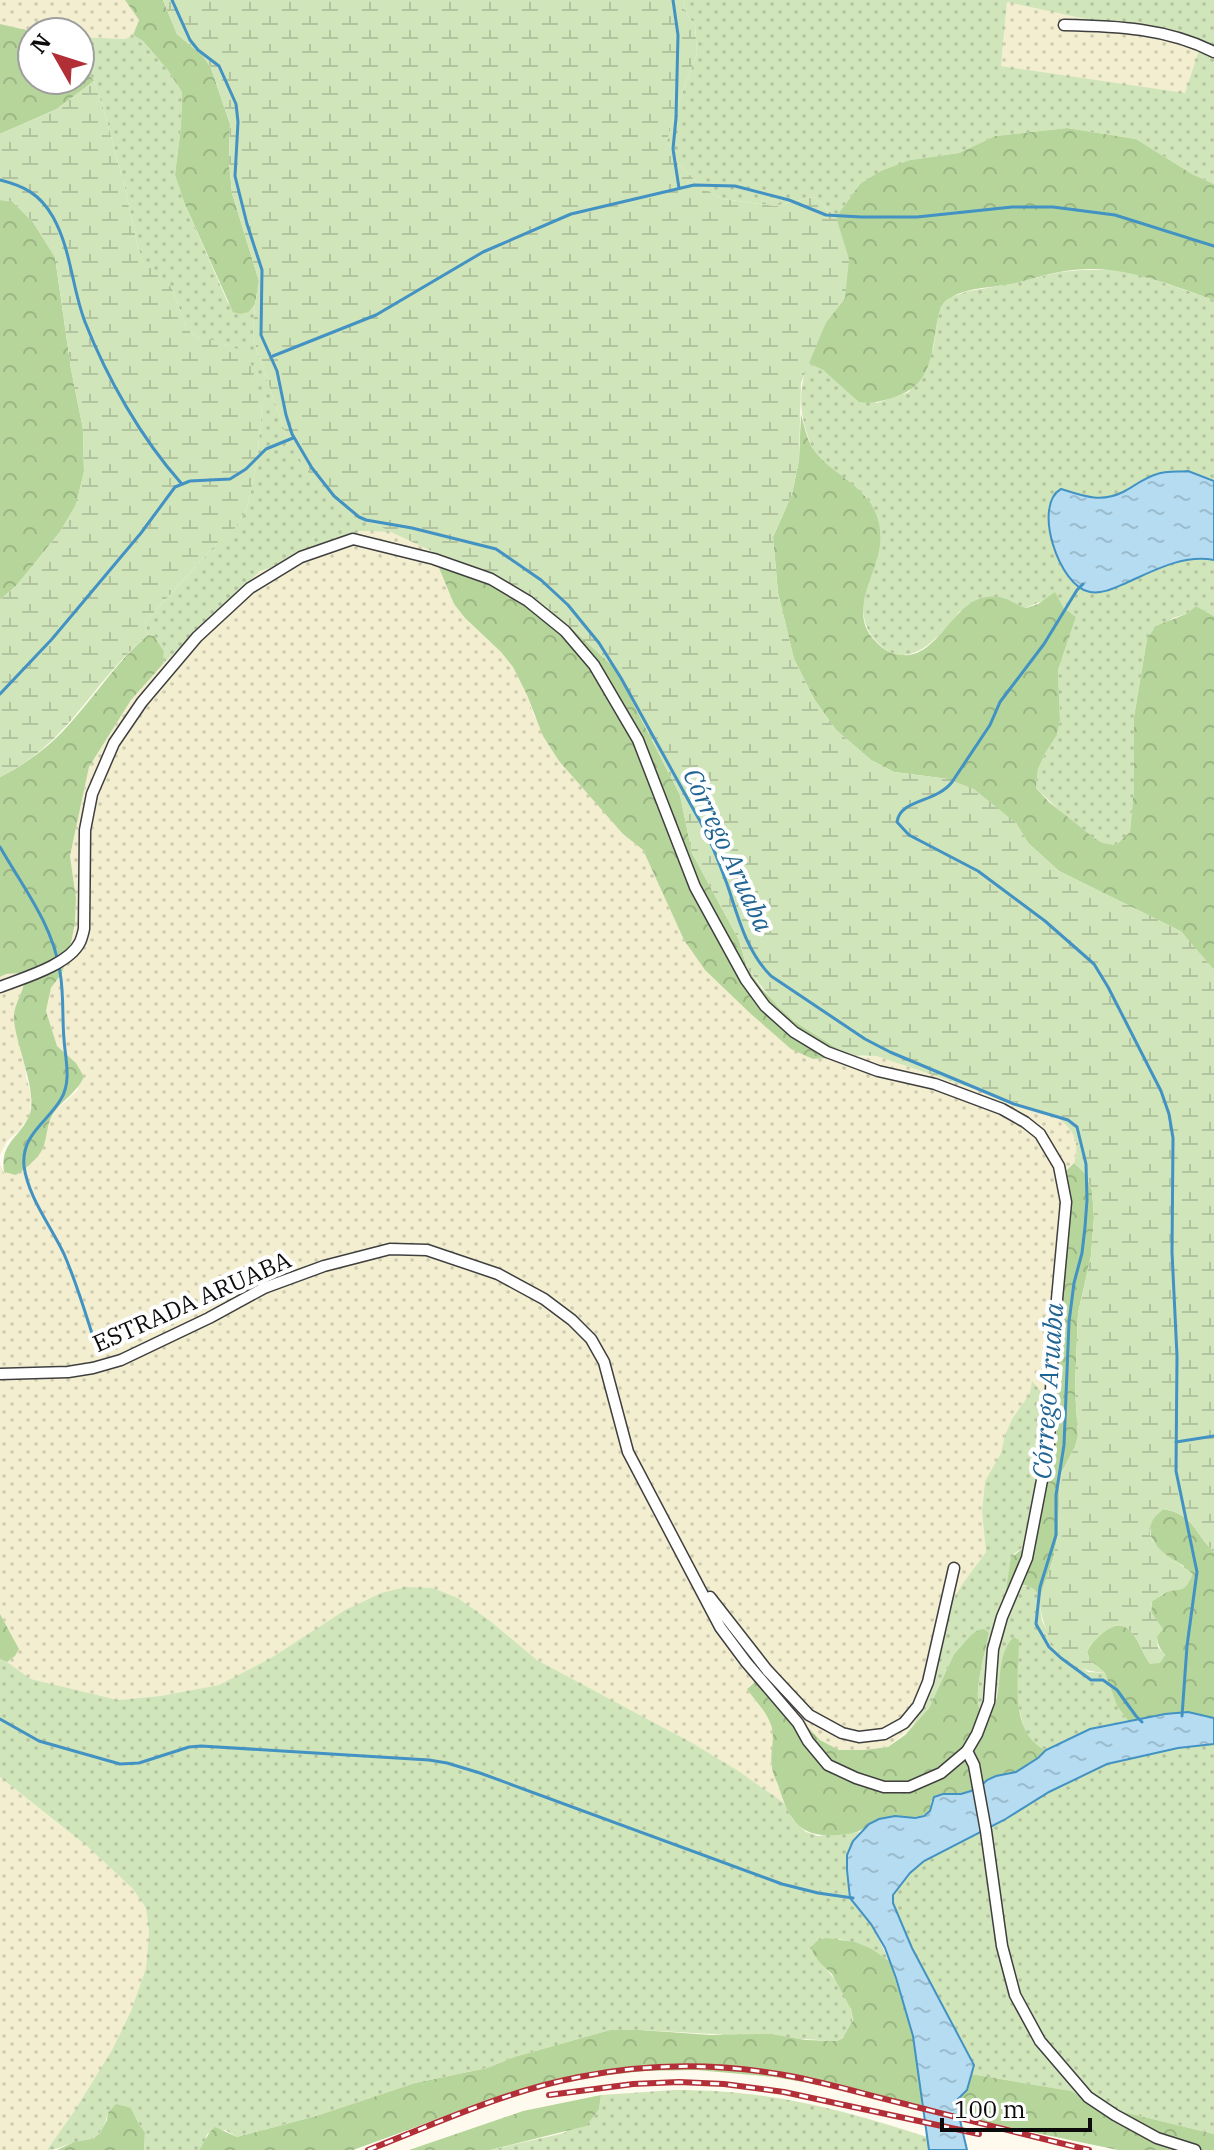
<svg xmlns="http://www.w3.org/2000/svg" width="1214" height="2150" font-family="'IBM Plex Serif',serif">
<style>
.farmland{fill:url(#farmland-dots)}
.grass{fill:url(#grass-dots);fill-rule:evenodd}
.forest{fill:url(#forest-crowns)}
.wetland{fill:url(#wetland-marsh)}
.water{fill:url(#water-ripples);stroke:#4292c3;stroke-width:2}
.lines{fill:none;stroke-linecap:round;stroke-linejoin:round}
.stream{stroke:#4292c3;stroke-width:3}
.minor-casing{stroke:#3f3f3f;stroke-width:13}
.minor{stroke:#fff;stroke-width:10}
.rail-casing{stroke:#b22f38;stroke-width:6}
.rail{stroke:#fff;stroke-width:3;stroke-dasharray:9;stroke-linecap:butt}
.labels{text-anchor:middle;stroke-width:8;stroke-linejoin:round;paint-order:stroke}
.street-label{font-size:24px;fill:#0c0c0c;stroke:#fff}
.water-label{font-size:26px;font-style:italic;fill:#206494;stroke:#fff}
</style>
<defs>
<pattern id="farmland-dots" width="8" height="8" patternUnits="userSpaceOnUse" patternTransform="scale(2)"><rect width="8" height="8" fill="#f2eecf"/><path d="M2 2h.1M6 6h.1" fill="none" stroke="#cecbb1" stroke-width="1.8" stroke-linecap="round"/></pattern>
<pattern id="grass-dots" width="8" height="8" patternUnits="userSpaceOnUse" patternTransform="scale(2)"><rect width="8" height="8" fill="#d1e5ba"/><path d="M2 2h.1M6 6h.1" fill="none" stroke="#b2c39f" stroke-width="1.8" stroke-linecap="round"/></pattern>
<pattern id="forest-crowns" width="20" height="18" patternUnits="userSpaceOnUse" patternTransform="scale(2)"><rect width="20" height="18" fill="#b6d59a"/><path d="M2 6a3 3 0 1 1 6 0M12 15a3 3 0 1 1 6 0" fill="none" stroke="#9bb684"/></pattern>
<pattern id="wetland-marsh" width="20" height="14" patternUnits="userSpaceOnUse" patternTransform="scale(2)"><rect width="20" height="14" fill="#d1e5ba"/><path d="M1 5h8M5 5V1M11 12h8M15 12V8" fill="none" stroke="#b2c39f"/></pattern>
<pattern id="water-ripples" width="26" height="14" patternUnits="userSpaceOnUse" patternTransform="scale(2)"><rect width="26" height="14" fill="#b6dcf1"/><path d="M2 4q2-2 4 0t4 0M15 11q2-2 4 0t4 0" fill="none" stroke="#9bbccd"/></pattern>
</defs>
<rect width="100%" height="100%" fill="#fefaed"/>
<!-- farmland -->
<g class="farmland">
<polygon points="0,0 125,0 139,20 133,35 125,39 80,37 80,32 35,32 0,24"/>
<polygon points="1007,2 1201,44 1185,94 1001,66"/>
<polygon points="359,531 391,532 432,551 454,604 465,618 501,652 513,667 527,695 534,716 623,834 643,850 684,940 705,970 777,1037 813,1059 876,1056 1037,1109 1056,1116 1069,1126 1075,1137 1077,1150 1074,1163 1064,1173 1069,1216 1062,1281 1043,1394 1033,1382 1030,1393 1012,1419 1005,1435 1001,1453 985,1481 982,1512 986,1552 963,1583 943,1616 927,1695 913,1726 888,1747 864,1750 839,1750 820,1740 792,1711 756,1681 749,1686 747,1689 770,1721 774,1734 771,1759 772,1770 784,1803 740,1772 694,1744 537,1660 489,1620 458,1598 433,1588 381,1593 345,1610 271,1658 219,1685 160,1696 118,1700 31,1679 7,1662 15,1656 19,1649 0,1614 0,1164 4,1173 42,1151 47,1124 56,1110 78,1090 76,1063 57,1046 46,1011 51,988 62,973 70,948 75,923 76,898 70,856 89,767 131,700 163,664 260,571 329,550 345,543"/>
<polygon points="19,973 25,978 24,987 16,1004 14,1020 25,1061 26,1076 31,1096 30,1115 18,1132 7,1141 0,1155 0,977 6,974"/>
<polygon points="0,1777 87,1846 133,1889 146,1908 149,1933 146,1968 131,2011 112,2050 75,2110 47,2150 0,2150"/>
</g>
<!-- grass -->
<g class="grass">
<path d="M683,0H1214V184L1192,174L1136,139L1067,128L995,136L959,153L910,160L860,184L836,217L821,203L813,197L775,206L722,199L702,187L679,165L667,141L675,112L697,54L695,25L685,12ZM1007,2L1201,44L1185,93L1001,66Z"/>
<polygon points="133,35 143,41 167,69 182,92 181,126 175,175 184,202 228,303 249,312 255,304 253,334 256,348 289,443 356,514 391,532 359,531 345,543 329,550 260,571 163,664 164,651 154,636 148,635 145,622 217,543 229,537 247,508 257,463 262,404 228,345 200,339 187,330 172,288 144,263 138,248 124,184 105,114 94,81 80,61 80,37 125,39"/>
<path d="M1082,270H1116L1135,273L1214,300V481L1188,471L1160,472L1139,481L1122,492L1105,498L1085,497L1061,489C1058,492 1055,494 1052,498C1044,511 1053,559 1064,570C1075,579 1090,585 1102,593C1135,579 1177,553 1214,560V616L1196,606L1186,614L1173,618L1147,639L1134,717V788L1130,832L1116,845C1111,844 1107,845 1102,844C1089,839 1048,800 1036,788L1038,769L1046,752L1057,735L1060,720L1058,670L1076,617L1063,607L1047,599L1025,608L960,611C940,635 910,675 878,643C869,635 864,623 863,611C861,574 890,558 875,517C873,512 871,504 868,500C863,492 852,486 846,480C835,471 823,461 814,451C811,446 809,440 807,434C799,409 799,388 808,363L823,370L836,381L877,403L909,392L933,349L939,311L943,304L951,297L969,291L1011,284L1060,272Z"/>
<path d="M1032,1381L1043,1394L1051,1413L1034,1539L1014,1554L1013,1585L1030,1586L1038,1593L1042,1621L1056,1649L1088,1672L1105,1673L1117,1706L1129,1722L1090,1729L1046,1750C1024,1740 1024,1729 1019,1708C1015,1693 1008,1678 1002,1664L994,1711L988,1716H982C971,1697 985,1655 989,1634L970,1636L954,1654L929,1708L913,1726L927,1695L943,1616L963,1583L986,1552L982,1512L985,1481L1001,1453L1005,1435L1012,1419L1030,1393Z"/>
<path d="M406,1587L433,1588L458,1598L489,1620L537,1660L694,1744L740,1772L784,1803L793,1820L806,1832L818,1836L860,1832L853,1841L847,1870L849,1898L871,1924L890,1962C874,1950 859,1943 839,1939L821,1964C838,1979 872,2026 837,2041L641,2030H610L514,2057L487,2068L415,2083L316,2116L237,2137L225,2130L207,2134L205,2142L199,2150H144L145,2132L140,2126L131,2108L108,2113C106,2122 101,2136 91,2140C85,2142 78,2141 72,2143C62,2146 57,2150 47,2150L75,2110L112,2050L131,2011L146,1968L149,1932L146,1908L133,1889L87,1846L0,1777V1659L7,1662L31,1679L118,1700L160,1696L219,1685L271,1658L345,1610L381,1593Z"/>
<polygon points="1214,1744 1214,2134 1095,2105 1070,2091 971,2074 974,2065 912,1948 893,1903 893,1895 910,1873 924,1861 1004,1820 1049,1792 1107,1764 1178,1748"/>
<path d="M675,2090C769,2090 839,2108 927,2137L929,2150H490L564,2133L599,2109L601,2095Z"/>
</g>
<!-- forest -->
<g class="forest">
<polygon points="125,0 163,0 177,34 203,56 211,68 230,124 229,162 232,193 259,281 255,304 249,312 240,314 233,312 184,202 175,175 181,126 182,92 167,69 143,41 133,35 139,20"/>
<polygon points="0,24 35,32 32,32 32,80 80,80 80,61 94,81 57,109 0,134"/>
<path d="M1067,128L1136,139L1192,174L1214,184V300C1162,282 1115,261 1059,272C1043,275 1027,281 1011,284C991,288 963,287 946,301C939,307 939,314 937,323C931,356 931,385 895,397C882,401 872,404 859,402L823,370L808,363L826,322L845,298L840,234L836,217L860,184L881,171L910,160L959,153L995,136Z"/>
<polygon points="0,200 12,201 33,222 55,257 71,369 83,429 84,472 76,505 60,532 17,585 0,600"/>
<path d="M801,414C804,425 807,440 813,449C829,472 866,486 876,514C880,523 881,535 880,544C877,576 846,612 876,642C884,650 891,654 902,655C943,659 955,585 1003,598C1011,600 1018,606 1026,608L1038,604L1055,592L1063,607L1076,617L1058,670L1060,720L1057,735L1046,752L1038,769L1036,788L1049,802L1094,838L1102,843L1116,845L1130,832L1134,788V717L1147,639L1156,626L1186,614L1196,606L1214,616V970L1180,931L1059,871L1028,843L1016,823L948,779L894,772L871,760L836,730L814,699L794,659L778,593L773,537L792,494L799,460Z"/>
<polygon points="432,551 493,574 554,612 615,668 680,795 692,853 739,940 747,968 762,989 794,1021 848,1055 862,1056 813,1059 791,1049 751,1014 705,970 684,940 643,850 623,834 559,761 543,736 527,695 513,667 501,652 465,618 454,604"/>
<path d="M148,635L154,636L164,651L163,664L131,700L89,767L70,856L76,898L75,923L70,948L62,973L51,988L46,1011L57,1046L76,1063L84,1077C76,1093 65,1098 55,1111C46,1123 48,1135 43,1148C39,1158 25,1169 16,1175L4,1172C0,1142 19,1139 29,1116C39,1094 15,1043 14,1019C13,1004 24,993 25,978L19,973L6,974L0,977V777C28,763 53,744 73,720C98,692 119,659 148,635Z"/>
<path d="M1074,1163L1084,1172L1092,1190L1094,1217L1091,1256L1078,1313L1075,1389L1078,1436L1075,1447L1060,1475L1058,1534L1053,1559L1040,1597C1033,1584 1018,1581 1006,1590L1011,1558L1034,1539L1051,1413L1043,1394L1062,1281L1064,1173Z"/>
<path d="M1163,1509C1194,1514 1194,1533 1214,1552V1718L1188,1712L1129,1722L1117,1706L1105,1673L1090,1660L1087,1652C1091,1643 1099,1635 1108,1629C1133,1614 1139,1650 1150,1663L1160,1662L1165,1655C1151,1639 1162,1630 1151,1612L1152,1601L1165,1593L1184,1566L1161,1553L1151,1537L1150,1526L1153,1518Z"/>
<polygon points="0,1614 19,1649 15,1656 7,1662 0,1659"/>
<path d="M984,1629L989,1633C985,1655 971,1697 982,1716H988C1005,1701 993,1655 1014,1637L1019,1640C1019,1675 1008,1734 1046,1750L1038,1758L1016,1772L987,1779L981,1786L971,1791L961,1794H943L931,1801L930,1811C914,1823 895,1813 877,1820C870,1823 867,1827 861,1830C855,1834 844,1834 837,1835C802,1838 790,1822 780,1791C778,1783 773,1776 772,1768C769,1753 776,1739 771,1725C766,1711 755,1701 747,1689L756,1681L792,1711L820,1740L839,1750H864L888,1747L905,1735L929,1708L954,1654L970,1636L978,1630Z"/>
<path d="M826,1938L855,1942L872,1949L890,1962L913,2036L919,2070L922,2109L825,2086L774,2077L696,2070L644,2071L592,2077L515,2093L465,2109L353,2150H199C205,2142 207,2134 215,2127L237,2137L316,2116L415,2083L487,2068L514,2057L610,2030H640L711,2035L770,2034L806,2040L837,2041L843,2038L853,2020L851,2009L832,1974L821,1964L813,1953L812,1946L817,1941Z"/>
<polygon points="971,2074 1071,2091 1095,2105 1214,2134 1214,2150 1118,2150 959,2117 958,2099 967,2090"/>
<polygon points="601,2095 599,2109 586,2126 490,2150 409,2150 523,2111"/>
<polygon points="116,2104 131,2108 140,2126 145,2132 144,2150 57,2150 74,2142 93,2139 100,2133 107,2120 108,2113"/>
</g>
<!-- wetland -->
<g class="wetland">
<path d="M163,0H683L685,12L695,25L697,54L675,112L667,141L679,165L702,187L722,199L775,206L813,197L821,203L836,217L849,259L845,298L826,322L801,383L799,460L792,494L773,537L778,593L794,659L814,699L836,730L871,760L894,772L948,779L974,789L1016,823L1028,843L1059,871L1181,931L1214,970V1552C1194,1533 1194,1514 1163,1509C1127,1539 1173,1557 1193,1574C1184,1595 1181,1587 1165,1593C1160,1595 1157,1599 1152,1601L1151,1612L1163,1629L1157,1637L1158,1647L1165,1655L1160,1663L1150,1664C1139,1650 1133,1614 1108,1629C1100,1635 1091,1643 1087,1652L1090,1660L1105,1673C1057,1670 1043,1635 1038,1593L1040,1596L1053,1559L1058,1534L1060,1475L1075,1447L1078,1436L1075,1389L1078,1313L1091,1256L1094,1217L1092,1190L1084,1172L1074,1163C1080,1139 1074,1131 1056,1116L876,1056L848,1055L794,1021L778,1007L747,968L739,940L692,853L680,795L615,668L554,612L493,574L440,555L391,532L356,514L315,482L289,443L256,348L253,334L255,304L259,281L232,193L229,162L230,124L211,68L203,56L177,34Z"/>
<path d="M94,81L105,114L124,184L138,248L144,262L172,288L187,330L200,339L214,340L243,351L251,364L262,404L257,463L247,508L229,538L217,543L145,622L148,635C92,681 70,743 0,777V600L17,585L60,532L76,504L84,472L83,429L71,369L55,257L33,222L12,201L0,200V134L57,109Z"/>
</g>
<!-- water -->
<g class="water">
<path d="M1188,471L1214,481V560C1183,554 1153,571 1126,583C1114,588 1103,594 1090,592C1059,587 1032,505 1061,489C1083,496 1101,503 1123,492C1134,486 1144,478 1157,474C1166,471 1178,472 1188,471Z"/>
<polygon points="1188,1712 1214,1718 1214,1744 1178,1748 1107,1764 1049,1792 1004,1820 924,1861 910,1873 893,1895 893,1903 912,1948 974,2065 967,2090 958,2099 959,2116 967,2150 929,2150 913,2036 896,1978 885,1948 871,1924 850,1898 847,1870 847,1855 853,1841 869,1824 879,1819 895,1816 915,1818 924,1816 930,1811 934,1797 943,1794 961,1794 971,1791 981,1786 987,1780 996,1776 1016,1772 1038,1758 1046,1750 1090,1729 1165,1714"/>
</g>
<g class="lines">
<!-- stream -->
<g class="stream">
<path d="M172,0L190,40L198,50L219,66L236,104L238,122L235,176L247,224L262,270L261,335L277,371L286,415L292,434L312,468L334,496L359,517L366,520L412,528L496,549L541,580L568,605L599,643L621,678L696,814C709,836 718,860 727,884C738,916 746,951 771,976L865,1039L890,1052L1014,1104L1068,1120L1077,1127L1086,1164L1087,1200L1085,1227L1082,1253L1074,1283L1069,1322L1064,1445L1056,1495V1535L1040,1587L1036,1624L1049,1647L1061,1658L1091,1680H1103L1117,1690L1136,1716L1142,1722"/>
<polyline points="673,0 678,35 676,118 673,149 679,188"/>
<path d="M0,180C24,186 40,194 53,217C71,249 72,288 85,322C107,378 141,438 181,483"/>
<polyline points="273,356 376,315 483,252 571,214 694,185 735,186 789,200 826,215 861,217 917,217 1012,207 1053,207 1115,215 1214,246"/>
<path d="M1083,584L1077,590L1044,644L1000,702L990,725L952,782C936,803 900,799 897,822L909,835L978,871L1045,921L1094,964L1108,987L1161,1091L1169,1114L1173,1138L1172,1252L1177,1356L1176,1471L1197,1572L1187,1646L1182,1716"/>
<polyline points="0,694 52,639 141,533 175,487 190,481 230,479 246,469 266,449 293,438"/>
<path d="M0,847C23,887 53,925 60,972C64,994 62,1017 64,1039C65,1058 72,1081 61,1099C48,1122 21,1134 24,1166C28,1197 51,1226 64,1254C78,1286 87,1319 98,1352"/>
<polyline points="1176,1442 1214,1436"/>
<polyline points="0,1719 39,1741 120,1764 139,1763 189,1747 201,1746 429,1760 447,1763 480,1773 782,1884 818,1893 853,1898"/>
</g>
<defs>
<g id="minor">
<path d="M1064,25C1116,26 1167,28 1214,52"/>
<path d="M0,987C23,978 69,965 80,942C82,938 83,933 84,929L85,830L92,794L114,743L142,702L197,637L250,588L301,557L353,539L434,559L491,579L528,601L565,631L594,665L638,740L695,887L746,980L765,1006L794,1032L827,1052L878,1071L935,1084L1002,1109L1025,1122L1040,1134L1059,1166L1066,1202L1053,1342L1049,1444L1027,1558L1002,1617L993,1649L989,1702L977,1734L967,1751L974,1765L986,1831L1002,1946L1015,1995L1040,2041L1088,2097L1115,2115L1157,2138L1195,2150"/>
<polyline points="0,1374 68,1372 93,1368 121,1360 209,1318 264,1288 324,1266 390,1249 427,1250 498,1274 544,1299 572,1320 591,1339 604,1362 628,1452 720,1627 746,1662 798,1723 808,1741 828,1765 856,1778 884,1787 909,1787 941,1773 967,1751"/>
<polyline points="710,1597 767,1670 809,1715 842,1733 859,1737 884,1734 904,1723 918,1706 928,1682 954,1568"/>
</g>
</defs>
<!-- minor casing -->
<use href="#minor" class="minor-casing"/>
<!-- minor -->
<use href="#minor" class="minor"/>
<defs>
<g id="rail">
<polyline points="549,2095 633,2084 679,2082 724,2084 784,2092 979,2134"/>
<path d="M368,2150C437,2123 506,2091 579,2077C648,2063 720,2063 790,2076C827,2083 864,2094 901,2103C964,2119 1026,2135 1089,2150"/>
</g>
</defs>
<!-- rail casing -->
<use href="#rail" class="rail-casing"/>
<!-- rail -->
<use href="#rail" class="rail"/>
</g>
<g class="labels">
<!-- street labels -->
<g class="street-label">
<text transform="translate(192 1302) rotate(-24)" y="8">ESTRADA ARUABA</text>
</g>
<!-- water labels -->
<g class="water-label">
<text transform="translate(728 850) rotate(65)" y="9">Córrego Aruaba</text>
<text transform="translate(1048 1391) rotate(-86)" y="9">Córrego Aruaba</text>
</g>
</g>
<!-- north arrow -->
<g transform="translate(56 56) rotate(309)"><circle r="38" fill="#ffffff" stroke="#9e9e9e" stroke-width="2"/>
<path d="M0-6L14 30L0 20L-14 30Z" fill="#b22f38"/>
<text y="-12" font-size="22" font-weight="bold" text-anchor="middle" fill="#0c0c0c">N</text>
</g>
<!-- scale -->
<path d="M942 2118v12h148v-12" fill="none" stroke="#0c0c0c" stroke-width="4"/>
<text x="954" y="2118" font-size="24" fill="#0c0c0c" stroke="#ffffff" stroke-width="6" paint-order="stroke">100 m</text>
</svg>
